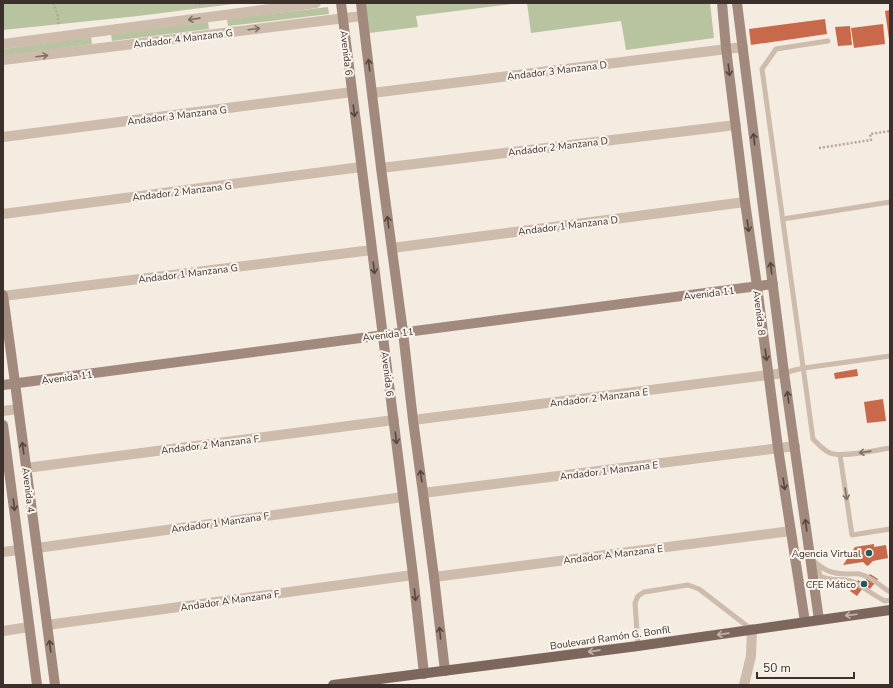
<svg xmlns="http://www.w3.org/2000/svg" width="893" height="688" font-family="'Nunito Sans',sans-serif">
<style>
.green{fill:#b8c4a0}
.building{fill:#c8694b}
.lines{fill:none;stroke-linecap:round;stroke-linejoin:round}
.path{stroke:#b9a596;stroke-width:2.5;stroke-dasharray:2 2;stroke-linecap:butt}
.lane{stroke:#cdbbac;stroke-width:5}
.street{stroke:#cdbbac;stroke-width:10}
.secondary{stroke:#a18a7d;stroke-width:10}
.primary{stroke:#7d675c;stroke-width:10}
.oneway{stroke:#7d6f65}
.oneway2{stroke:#544640}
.oneway3{stroke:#c2b5ac}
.poi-dot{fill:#1f5a5e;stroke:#fbf5ee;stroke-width:1.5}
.labels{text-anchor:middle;stroke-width:4;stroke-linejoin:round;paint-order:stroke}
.street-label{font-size:10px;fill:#3b302b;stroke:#fbf5ee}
.poi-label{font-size:10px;fill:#3b302b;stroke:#fbf5ee;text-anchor:end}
</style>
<rect width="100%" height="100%" fill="#f4ebe1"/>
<!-- green -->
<g class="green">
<polygon points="3,3 241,3 138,16 3,30"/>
<polygon points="365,3 519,3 416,16 418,27 369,33"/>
<polygon points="527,3 710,3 714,38 626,50 621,21 531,33"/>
<polygon points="328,7 329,14 228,26 227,19"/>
<polygon points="208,22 209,29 112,41 111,34"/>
<polygon points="91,37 92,44 3,56 3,49"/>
</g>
<!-- building -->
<g class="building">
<polygon points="890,10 890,39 889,39 885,11"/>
<polygon points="825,19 827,34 751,45 749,29"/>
<polygon points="883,24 885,44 854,48 851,28"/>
<polygon points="850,26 852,45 838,46 835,27"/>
<polygon points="857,369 858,376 835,379 834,373"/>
<polygon points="883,399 886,421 867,423 864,402"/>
<polygon points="874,544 874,547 886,545 888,558 873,561 869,565 867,566 863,562 843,565 855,547"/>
<polygon points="870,574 878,579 870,589 865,585 857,596 850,591 858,580 863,583"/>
</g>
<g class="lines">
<!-- path -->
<g class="path">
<polyline points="53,3 57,13 59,26"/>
<polyline points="195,3 197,4 204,3"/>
<polyline points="819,148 871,140 870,134 890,131"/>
</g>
<!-- lane -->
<g class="lane">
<path d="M828,41L776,49L762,69L813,439C818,444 823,450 830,453C841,458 877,450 890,448"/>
<polyline points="783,219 890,202"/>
<polyline points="784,373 795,370 804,368 890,356"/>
<polyline points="840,455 852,535 890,529"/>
<path d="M811,559C824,570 830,574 848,574C853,574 858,573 863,575C872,578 882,587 890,592"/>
<path d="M818,565L820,576C833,582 843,578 854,582L881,599L885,601L890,600"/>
<polyline points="638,646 635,603 638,596 644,592 688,585 699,589 751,629"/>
</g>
<!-- street -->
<g class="street">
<polyline points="3,44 316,3"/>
<polyline points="3,60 362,16"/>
<polyline points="372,93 743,47"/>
<polyline points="3,137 352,92"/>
<polyline points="381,168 736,125"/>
<polyline points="3,214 361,167"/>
<polyline points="392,248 745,202"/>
<polyline points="3,296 372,250"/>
<polyline points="3,411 18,409"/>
<polyline points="413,420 784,373"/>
<polyline points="26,468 394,420"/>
<polyline points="423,493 795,446"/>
<polyline points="37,548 403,497"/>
<polyline points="3,552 19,550"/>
<polyline points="434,577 791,531"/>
<polyline points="47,625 413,575"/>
<polyline points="3,631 29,627"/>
<polyline points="744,685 751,656 752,629"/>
</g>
<!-- secondary -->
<g class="secondary">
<polyline points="341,3 413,575 424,674"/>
<polyline points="361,3 381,168 403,332 413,420 423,493 434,577 445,671"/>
<polyline points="722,3 726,48 745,202 757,286 778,448 805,622"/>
<polyline points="737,3 784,373 819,620"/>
<polyline points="3,295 11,353 55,685"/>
<polyline points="3,385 773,284"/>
<polyline points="3,425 37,685"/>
</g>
<!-- primary -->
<polyline class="primary" points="333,685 638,646 890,610"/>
</g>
<!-- one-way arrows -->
<defs><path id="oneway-shaft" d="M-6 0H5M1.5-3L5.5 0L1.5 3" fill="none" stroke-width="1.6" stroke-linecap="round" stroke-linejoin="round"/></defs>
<g class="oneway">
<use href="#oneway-shaft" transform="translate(194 19) rotate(172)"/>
<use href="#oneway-shaft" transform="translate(254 29) rotate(-7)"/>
<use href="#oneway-shaft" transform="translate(42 56) rotate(-7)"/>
<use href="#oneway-shaft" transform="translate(865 452) rotate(172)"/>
<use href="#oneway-shaft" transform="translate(846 494) rotate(81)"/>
</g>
<g class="oneway2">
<use href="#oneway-shaft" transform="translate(369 65) rotate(-97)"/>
<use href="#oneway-shaft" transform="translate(729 70) rotate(83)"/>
<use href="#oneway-shaft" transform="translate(354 111) rotate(83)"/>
<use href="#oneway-shaft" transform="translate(754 139) rotate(-97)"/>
<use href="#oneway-shaft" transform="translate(388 222) rotate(-98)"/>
<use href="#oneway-shaft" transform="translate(748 226) rotate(82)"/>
<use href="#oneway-shaft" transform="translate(374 268) rotate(83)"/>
<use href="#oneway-shaft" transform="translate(771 268) rotate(-97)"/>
<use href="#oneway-shaft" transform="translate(766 355) rotate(83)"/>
<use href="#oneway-shaft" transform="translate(788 397) rotate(-98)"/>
<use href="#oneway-shaft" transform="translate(396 438) rotate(83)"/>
<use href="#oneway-shaft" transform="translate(23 448) rotate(-98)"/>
<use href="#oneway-shaft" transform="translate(421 476) rotate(-98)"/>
<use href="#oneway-shaft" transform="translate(784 484) rotate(81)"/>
<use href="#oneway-shaft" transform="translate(14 505) rotate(83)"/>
<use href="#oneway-shaft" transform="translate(806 525) rotate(-98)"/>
<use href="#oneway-shaft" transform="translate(415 595) rotate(84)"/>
<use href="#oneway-shaft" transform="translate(440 633) rotate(-96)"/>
<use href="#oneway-shaft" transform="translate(50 646) rotate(-97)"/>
</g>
<g class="oneway3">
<use href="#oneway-shaft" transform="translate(851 615) rotate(173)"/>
<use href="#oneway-shaft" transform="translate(723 634) rotate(172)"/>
<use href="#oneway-shaft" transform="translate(594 651) rotate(172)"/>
</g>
<!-- markers -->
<g class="poi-dot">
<circle cx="869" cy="553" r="4"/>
<circle cx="864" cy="584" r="4"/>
</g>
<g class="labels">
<!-- street labels -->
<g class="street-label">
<text transform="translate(183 38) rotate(-7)" y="4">Andador 4 Manzana G</text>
<text transform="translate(347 53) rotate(83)" y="4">Avenida 6</text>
<text transform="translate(557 70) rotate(-7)" y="4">Andador 3 Manzana D</text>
<text transform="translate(177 115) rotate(-7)" y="4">Andador 3 Manzana G</text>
<text transform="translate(558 146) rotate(-7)" y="4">Andador 2 Manzana D</text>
<text transform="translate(182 191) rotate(-7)" y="4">Andador 2 Manzana G</text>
<text transform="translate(568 225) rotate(-7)" y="4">Andador 1 Manzana D</text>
<text transform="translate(188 273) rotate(-7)" y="4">Andador 1 Manzana G</text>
<text transform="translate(709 293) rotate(-7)" y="4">Avenida 11</text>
<text transform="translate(760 313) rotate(83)" y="4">Avenida 8</text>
<text transform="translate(388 334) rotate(-7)" y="4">Avenida 11</text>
<text transform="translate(388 374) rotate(83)" y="4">Avenida 6</text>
<text transform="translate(67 377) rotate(-7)" y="4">Avenida 11</text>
<text transform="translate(599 397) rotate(-7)" y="4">Andador 2 Manzana E</text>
<text transform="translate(210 444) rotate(-7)" y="4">Andador 2 Manzana F</text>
<text transform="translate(609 470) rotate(-7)" y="4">Andador 1 Manzana E</text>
<text transform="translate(29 490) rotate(83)" y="4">Avenida 4</text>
<text transform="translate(220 522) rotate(-8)" y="4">Andador 1 Manzana F</text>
<text transform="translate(613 554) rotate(-7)" y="4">Andador A Manzana E</text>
<text transform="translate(230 600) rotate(-8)" y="4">Andador A Manzana F</text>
<text transform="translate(610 637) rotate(-8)" y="4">Boulevard Ramón G. Bonfil</text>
</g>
<!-- poi labels -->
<g class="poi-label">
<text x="861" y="557">Agencia Virtual</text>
<text x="856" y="588">CFE Mático</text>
</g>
</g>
<!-- border -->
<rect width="893" height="688" fill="none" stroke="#3b302b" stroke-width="8"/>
<!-- scale -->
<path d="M757 672v6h97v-6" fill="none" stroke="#3b302b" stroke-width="2"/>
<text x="763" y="672" font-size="12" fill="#3b302b" stroke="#fbf5ee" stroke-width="3" paint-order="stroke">50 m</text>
</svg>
